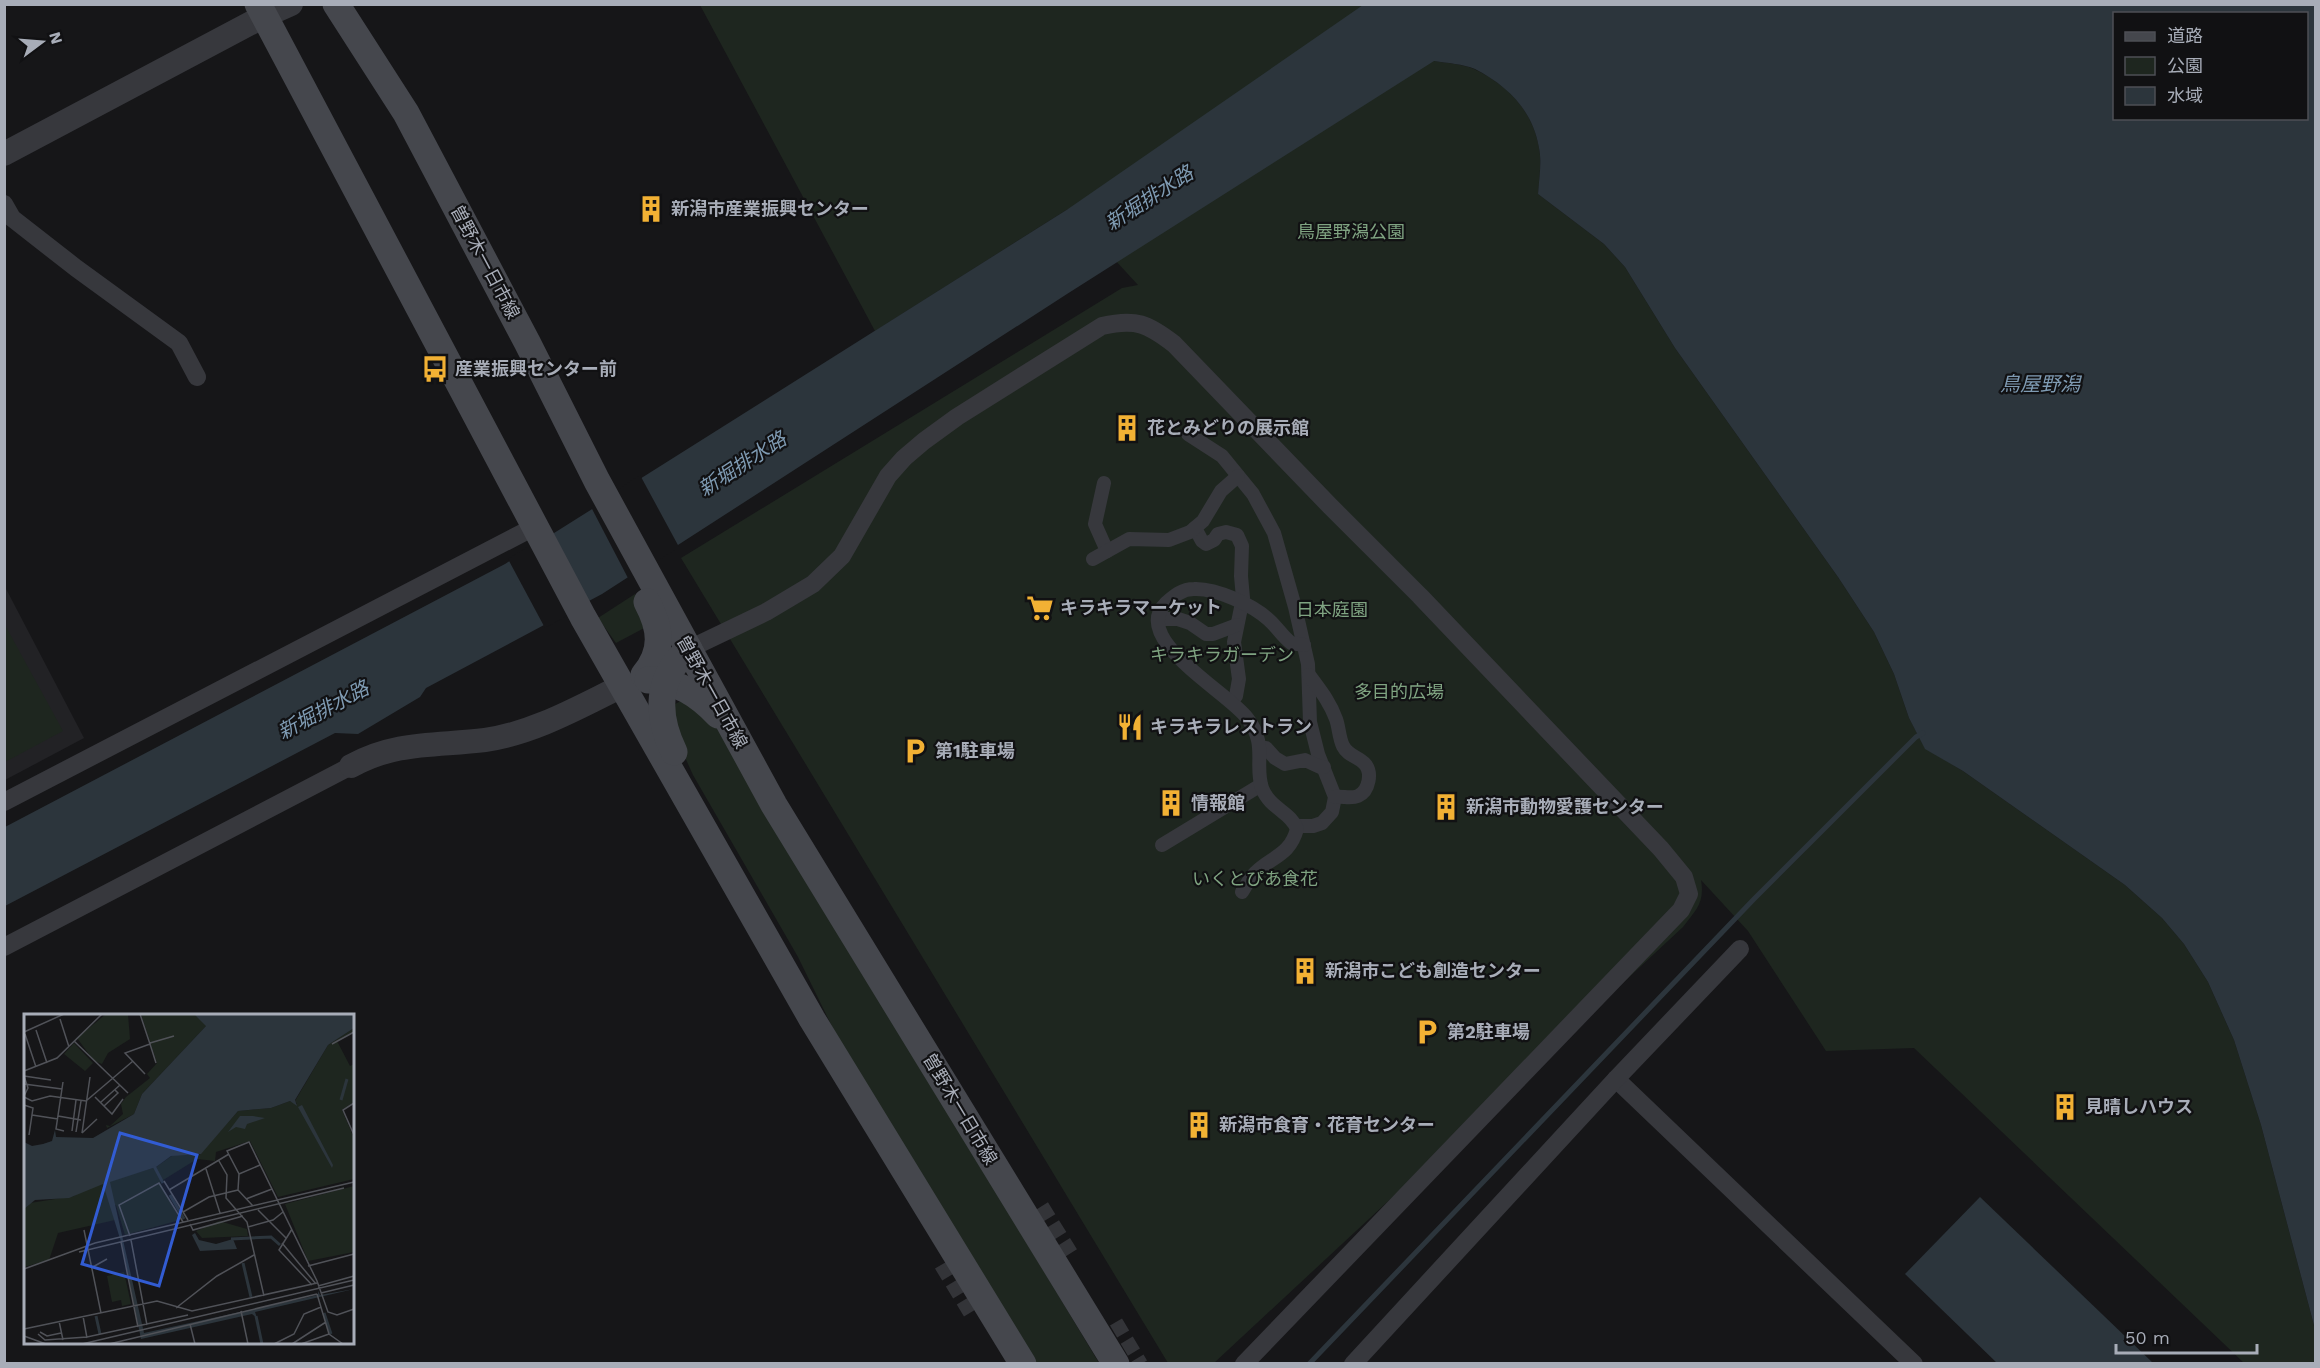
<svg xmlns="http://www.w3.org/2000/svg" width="2320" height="1368" font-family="'Work Sans','Noto Sans JP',sans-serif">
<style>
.built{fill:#222225}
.green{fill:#1e261f}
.water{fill:#2c353c;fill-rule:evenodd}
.pier{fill:#161618}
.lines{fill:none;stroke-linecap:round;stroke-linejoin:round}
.stream{stroke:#2c353c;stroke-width:5}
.pedestrian-tunnel{stroke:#333438;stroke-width:14;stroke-dasharray:14 7;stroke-linecap:butt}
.pedestrian{stroke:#37383d;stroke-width:14}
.minor{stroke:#37383d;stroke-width:18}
.tertiary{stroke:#37383d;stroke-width:24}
.secondary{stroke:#45474d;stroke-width:27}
.labels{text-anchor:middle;stroke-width:4.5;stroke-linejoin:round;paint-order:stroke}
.poi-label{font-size:18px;font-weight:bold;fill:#a8adb8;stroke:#111113;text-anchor:start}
.park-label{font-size:18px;fill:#7fa381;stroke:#111113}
.street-label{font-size:18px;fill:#a8adb8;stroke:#111113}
.water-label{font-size:20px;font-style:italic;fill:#7f9bb3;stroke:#111113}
.inset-river{fill:none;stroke:#2c353c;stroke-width:3}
.inset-road{fill:none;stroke:#505258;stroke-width:1.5}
.view{fill:#325cd3;fill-opacity:0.15;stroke:#325cd3;stroke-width:3}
.inset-edge{fill:none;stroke:#a8adb8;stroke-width:3}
</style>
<rect width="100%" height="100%" fill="#161618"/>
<!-- built -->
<polygon class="built" points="4,585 84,738 5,780 4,780"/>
<!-- green -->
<g class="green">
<path d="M700,5H1422L1434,61C1446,63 1463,64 1474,69C1508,85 1533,111 1539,148C1542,162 1539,179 1538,194L1604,244L1625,267L1675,348L1838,577L1874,632L1894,674L1909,718L1925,748L1963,771L2125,885L2162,918L2184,944L2208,982L2234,1040L2261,1125L2315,1329V1363H2244L1914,1048L1826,1051L1748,931L1701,880C1705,903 1696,910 1683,927L1214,1363H1168L681,558L1122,288L1138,285L1068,209L875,331Z"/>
<polygon points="635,594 648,626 616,643 598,618"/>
<polygon points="5,625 63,731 5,762 4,762"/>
<polygon points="687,698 711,718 1099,1363 1034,1363 847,1057 798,957 693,775 679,744 669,707"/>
</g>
<!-- water -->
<g class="water">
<path d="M1363,5H2315V1329L2261,1125L2234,1040L2208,982L2184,944L2162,918L2125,885L1963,771L1925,749L1909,718L1894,674L1874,632L1838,577L1675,348L1625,267L1604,244L1538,194C1539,179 1542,162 1539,148C1533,111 1508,86 1475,69C1463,64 1447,63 1434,61L1067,294L602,594L426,688L420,697L358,734L335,733L5,906V827L505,564L1068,209ZM2114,14H2306V118H2114Z"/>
<polygon points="1980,1197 2153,1363 1997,1363 1905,1274"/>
</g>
<!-- pier -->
<g class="pier">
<polygon points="640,475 679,547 629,580 591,507"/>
<polygon points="550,533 588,604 545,628 508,559"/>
</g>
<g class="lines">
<!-- stream -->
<polyline class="stream" points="1309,1364 1754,899 1916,737 1923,733"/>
<!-- pedestrian-tunnel -->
<g class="pedestrian-tunnel">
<polyline points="1042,1206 1071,1253"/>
<polyline points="941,1265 970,1313"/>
<polyline points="1116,1322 1141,1364"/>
</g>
<!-- pedestrian -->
<g class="pedestrian">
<polyline points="1188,434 1222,456 1253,494 1274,533 1295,607 1308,664 1310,722 1318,754 1335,797 1332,812 1322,823 1313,826 1296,826"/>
<polyline points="1104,483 1095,524 1107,551"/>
<polyline points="1195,528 1202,541 1206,544 1214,540 1218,534 1226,532 1237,535 1242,546 1241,576 1243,598 1234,642 1239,679 1236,696 1232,701"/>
<polyline points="1093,559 1129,539 1169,540 1190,532 1203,521 1221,491 1238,476"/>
<polyline points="1158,619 1178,619 1190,623 1206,634 1213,634 1237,625"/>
<path d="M1309,675C1320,690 1330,702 1336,719C1339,727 1339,738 1343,746C1348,756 1357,756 1364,763C1373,772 1369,791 1358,796C1351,799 1343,796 1335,797"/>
<polyline points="1261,748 1266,748 1275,758 1285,764 1305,760 1320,767 1324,767"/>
<polyline points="1162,845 1261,785"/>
<path d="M1242,892C1246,885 1250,878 1256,872C1273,856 1290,855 1297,829C1291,812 1270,809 1262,788C1254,764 1268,744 1247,718C1229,693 1129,639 1166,603C1174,596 1182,589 1194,589C1216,588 1253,605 1269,620C1277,627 1282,636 1291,643L1304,645"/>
</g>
<!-- minor -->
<g class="minor">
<polyline points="4,204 12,218 76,268 179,343 197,377"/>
<path d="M689,649L766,612L813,584L842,556L888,476L904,458L924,441L957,417L1102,326C1136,318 1148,324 1174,344L1330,506L1420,596L1661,849L1684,877L1689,894L1681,910L1244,1364"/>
<polyline points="4,802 534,527"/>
<polyline points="4,947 351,766"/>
<polyline points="1616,1079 1914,1364"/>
<polyline points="1353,1364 1616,1079 1740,949"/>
</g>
<!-- tertiary -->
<g class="tertiary">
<polyline points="4,154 264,16 291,4"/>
<path d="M351,766C396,741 437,746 485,740C534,733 579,707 622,686"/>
</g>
<!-- secondary -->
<g class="secondary">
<polyline points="258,4 583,617 812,1019 1023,1364"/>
<polyline points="336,4 406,113 527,342 597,481 774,805 1116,1364"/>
<path d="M644,675C664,651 661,628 647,602"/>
<path d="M648,680C677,680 699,695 718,715"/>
<path d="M674,752C656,715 656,677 689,649"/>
</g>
</g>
<!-- icons -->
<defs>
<symbol id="building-bare" viewBox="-9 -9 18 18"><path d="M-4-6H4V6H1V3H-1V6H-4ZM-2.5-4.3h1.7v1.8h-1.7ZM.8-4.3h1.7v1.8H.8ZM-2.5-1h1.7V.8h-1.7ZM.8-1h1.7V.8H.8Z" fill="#f2b134" stroke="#111113" stroke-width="2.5" paint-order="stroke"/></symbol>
<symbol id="bus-bare" viewBox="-9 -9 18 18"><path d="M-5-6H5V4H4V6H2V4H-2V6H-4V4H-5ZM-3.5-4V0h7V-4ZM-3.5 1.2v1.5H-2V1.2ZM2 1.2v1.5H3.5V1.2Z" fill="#f2b134" stroke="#111113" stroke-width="2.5" paint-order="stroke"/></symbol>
<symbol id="supermarket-bare" viewBox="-9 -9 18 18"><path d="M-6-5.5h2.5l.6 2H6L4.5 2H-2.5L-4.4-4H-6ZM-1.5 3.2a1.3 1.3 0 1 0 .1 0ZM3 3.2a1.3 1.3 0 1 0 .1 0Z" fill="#f2b134" stroke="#111113" stroke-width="2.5" paint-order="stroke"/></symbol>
<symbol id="restaurant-bare" viewBox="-9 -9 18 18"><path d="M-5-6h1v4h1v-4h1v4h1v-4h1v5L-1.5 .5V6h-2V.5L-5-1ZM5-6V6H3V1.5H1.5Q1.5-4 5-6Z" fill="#f2b134" stroke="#111113" stroke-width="2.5" paint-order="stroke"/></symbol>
<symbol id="parking-bare" viewBox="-9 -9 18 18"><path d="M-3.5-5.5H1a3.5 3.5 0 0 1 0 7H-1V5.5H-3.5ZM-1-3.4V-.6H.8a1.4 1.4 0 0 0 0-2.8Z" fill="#f2b134" stroke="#111113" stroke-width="2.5" paint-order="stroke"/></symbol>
</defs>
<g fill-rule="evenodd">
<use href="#building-bare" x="632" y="190" width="38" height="38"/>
<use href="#bus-bare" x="416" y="350" width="38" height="38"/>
<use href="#building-bare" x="1108" y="409" width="38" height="38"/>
<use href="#supermarket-bare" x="1021" y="589" width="38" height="38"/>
<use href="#restaurant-bare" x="1111" y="708" width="38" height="38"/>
<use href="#parking-bare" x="896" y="732" width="38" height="38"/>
<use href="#building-bare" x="1152" y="784" width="38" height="38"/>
<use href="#building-bare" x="1427" y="788" width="38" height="38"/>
<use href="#building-bare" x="1286" y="952" width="38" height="38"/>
<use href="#parking-bare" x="1408" y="1013" width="38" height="38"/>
<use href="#building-bare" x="2046" y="1088" width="38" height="38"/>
<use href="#building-bare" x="1180" y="1106" width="38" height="38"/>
</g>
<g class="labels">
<!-- poi labels -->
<g class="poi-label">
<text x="671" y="215">新潟市産業振興センター</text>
<text x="455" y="375">産業振興センター前</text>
<text x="1147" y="434">花とみどりの展示館</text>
<text x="1060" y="614">キラキラマーケット</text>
<text x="1150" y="733">キラキラレストラン</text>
<text x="935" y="757">第1駐車場</text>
<text x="1191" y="809">情報館</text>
<text x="1466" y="813">新潟市動物愛護センター</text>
<text x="1325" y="977">新潟市こども創造センター</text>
<text x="1447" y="1038">第2駐車場</text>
<text x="2085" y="1113">見晴しハウス</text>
<text x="1219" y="1131">新潟市食育・花育センター</text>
</g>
<!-- park labels -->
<g class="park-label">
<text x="1351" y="238">鳥屋野潟公園</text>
<text x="1332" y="616">日本庭園</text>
<text x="1222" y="661">キラキラガーデン</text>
<text x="1399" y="698">多目的広場</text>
<text x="1255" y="885">いくとぴあ食花</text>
</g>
<!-- street labels -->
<g class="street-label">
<text transform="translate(485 262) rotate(62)" y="6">曽野木一日市線</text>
<text transform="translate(712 692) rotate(61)" y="6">曽野木一日市線</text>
<text transform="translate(960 1109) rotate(59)" y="6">曽野木一日市線</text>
</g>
<!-- water labels -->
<g class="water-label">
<text transform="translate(1149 198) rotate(-33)" y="7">新堀排水路</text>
<text x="2040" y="391">鳥屋野潟</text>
<text transform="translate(742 464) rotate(-33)" y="7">新堀排水路</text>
<text transform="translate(323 710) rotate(-28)" y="7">新堀排水路</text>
</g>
</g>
<!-- overview -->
<g transform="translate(24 1014)">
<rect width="330" height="330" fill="#161618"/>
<path d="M82,0H104L106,25L84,39L78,50L70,47L53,24ZM117,0H170L183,11L118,80L110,100L83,114L82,111L86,112L99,100L97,90L102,83L126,64L123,60L133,49ZM330,14V17L313,27L326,52L330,50V88L318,96L330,124V165L254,183L226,127L192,138L191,147L173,145L136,168L156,206L101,221L92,191L87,193L91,206L34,219L25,246L0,253V195L6,189L50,182L62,174L132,153L149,141H175L214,97L247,94L266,87L273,90L271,87L304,31ZM50,29L69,49L61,57L40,40ZM330,172V238L284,247L261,190ZM195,207L223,215L224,222L178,224L172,217ZM100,258L107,290L98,292L97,286L88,288L83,262Z" fill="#1e261f"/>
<path d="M170,0H330V14L304,31L271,86L273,92L266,87L247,94L214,97L177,140L147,142L132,153L86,168L120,319L294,281V277L296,281L330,275L231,298L233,304L228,300L117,325L98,231L79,170L45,184L11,186L0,195V128L8,132L19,130L28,127L31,116L32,123L69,124L110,100L118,80L182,12ZM278,91L309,151L308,154L274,93ZM216,102H229L241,104L223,110L221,115L212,113L204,118ZM171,219L175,226L192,230L209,225L213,235L176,237L168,221Z" fill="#2c353c"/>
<path class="inset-river" d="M317,86L323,65M130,152L139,169M146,181L160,205M207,225L247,223L256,231M219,249L227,283M300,299L307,320M72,302L76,320M232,302L238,330"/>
<path class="inset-road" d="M116,0L126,30L101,39L121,60M36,5L45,33M12,16L23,49M0,18L40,0M1,20L12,53M50,27L104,79M126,29L150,22M126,30L132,49M308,30L330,18M0,57L33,44L78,0M0,62L27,66M0,62L4,74L0,82M39,68L32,115L40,117M0,70L38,75M0,83L8,87L26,82L62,87L109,47M71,83L88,100L99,85M77,88L96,71M330,89L319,96L330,121M0,91L9,94L5,121M80,92L94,79L91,76M8,101L34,105M34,102L57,106M48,117L52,86M52,118L57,87M58,119L66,63M58,119L73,105M195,147L203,161L202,184L223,208L240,282M182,155L196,199M215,160L236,151M140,167L164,206M145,176L205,140M222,185L248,175M229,192L214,176L215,160L203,137L225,128L293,267L304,298L313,301L330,295M234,196L262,224M159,198L185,183L214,176M166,210L169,216L219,202M224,213L249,206L259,198M268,215L255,236L288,271M60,216L77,299M106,222L95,191L135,169L159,208M107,226L123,311M97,228L114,313M258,229L292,270M55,238L320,174M284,252L330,240M67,254L83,245M0,255L71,229L330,168M294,272L330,262M297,279L330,271M293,280L305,320L319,330M152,294L193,262L230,241M217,297L224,330M59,302L63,324M35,307L39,326M166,310L171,330M0,315L133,287L168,297L293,269M16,318L23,322L37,319M14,320L21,326L63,323L164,301M0,322L22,330M58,330L330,266M85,330L293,280M250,330L270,320L280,300L297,293M268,330L302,308M277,330L305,320"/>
<path class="view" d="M96,119L173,141L135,272L58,250Z"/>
<rect width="330" height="330" class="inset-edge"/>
</g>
<!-- border -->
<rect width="2320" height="1368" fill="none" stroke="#a8adb8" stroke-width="12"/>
<!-- legend -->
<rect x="2113" y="12" width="195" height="108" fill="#111113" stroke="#4d4f55" stroke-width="1.5"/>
<rect x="2125" y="32" width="30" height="9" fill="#45474d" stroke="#4d4f55" stroke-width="1.5"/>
<text x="2167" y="42" font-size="18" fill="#a8adb8">道路</text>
<rect x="2125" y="57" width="30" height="18" fill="#1e261f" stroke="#4d4f55" stroke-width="1.5"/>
<text x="2167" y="72" font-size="18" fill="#a8adb8">公園</text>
<rect x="2125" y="87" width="30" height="18" fill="#2c353c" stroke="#4d4f55" stroke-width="1.5"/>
<text x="2167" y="102" font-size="18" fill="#a8adb8">水域</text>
<!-- north arrow -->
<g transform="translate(42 42) rotate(74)" stroke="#111113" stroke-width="4.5" paint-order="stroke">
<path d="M0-4.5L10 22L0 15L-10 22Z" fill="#a8adb8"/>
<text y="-9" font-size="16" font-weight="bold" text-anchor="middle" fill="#a8adb8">N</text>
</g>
<!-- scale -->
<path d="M2116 1344v9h141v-9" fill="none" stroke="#a8adb8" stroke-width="3"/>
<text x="2125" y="1344" font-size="18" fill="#a8adb8" stroke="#111113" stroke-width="4.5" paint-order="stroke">50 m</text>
</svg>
